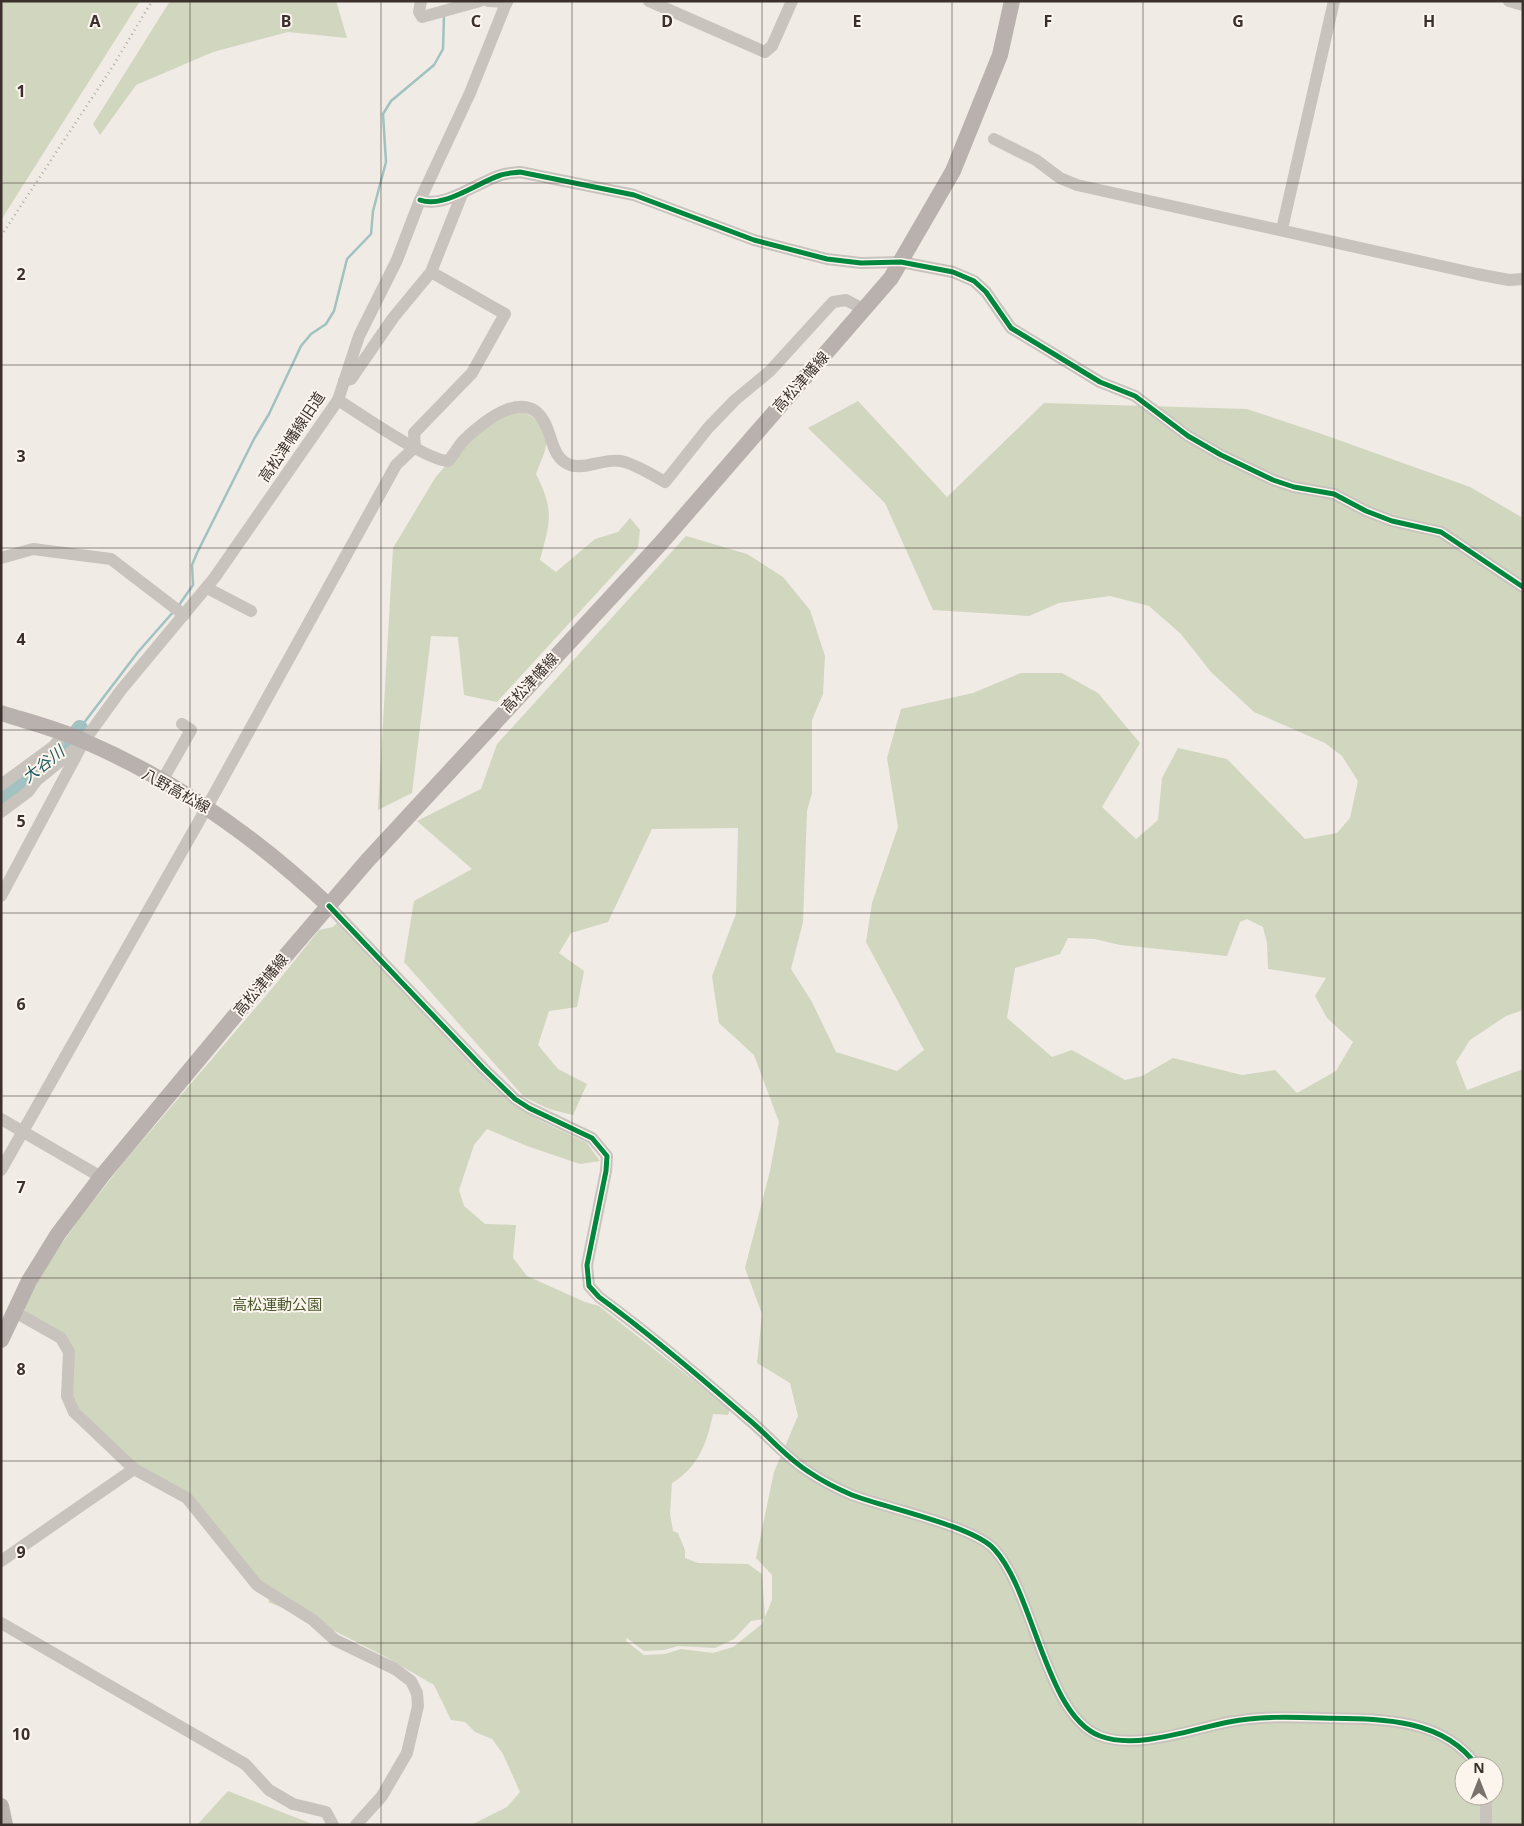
<svg xmlns="http://www.w3.org/2000/svg" width="1524" height="1826" font-family="'Noto Sans','Noto Sans JP',sans-serif">
<style>
.green{fill:#d1d6bf;fill-rule:evenodd}
.lines{fill:none;stroke-linecap:round;stroke-linejoin:round}
.stream{stroke:#a1c2c1;stroke-width:2.5}
.river{stroke:#a1c2c1;stroke-width:16}
.minor{stroke:#c9c3be;stroke-width:12}
.major{stroke:#b8b1ad;stroke-width:16}
.rail{stroke:#b1aca8;stroke-width:2.5;stroke-dasharray:1 4;stroke-linecap:butt}
.cycleway-casing{stroke:#fbf5ee;stroke-width:8}
.cycleway{stroke:#00873e;stroke-width:5}
.grid{fill:none;stroke:#3b302b;stroke-width:1;stroke-opacity:0.55}
.labels{text-anchor:middle;stroke-width:4;stroke-linejoin:round;paint-order:stroke}
.street-label{font-size:15px;fill:#3b302b;stroke:#fbf5ee}
.park-label{font-size:15px;fill:#4a5a2e;stroke:#fbf5ee}
.water-label{font-size:16px;font-style:italic;fill:#1f5a5e;stroke:#fbf5ee}
.grid-label{font-size:16px;text-anchor:middle;font-weight:bold;fill:#3b302b;stroke:#fbf5ee;stroke-width:4;stroke-linejoin:round;paint-order:stroke}
</style>
<rect width="100%" height="100%" fill="#f0ebe5"/>
<!-- green -->
<g class="green">
<polygon points="1,1 140,1 1,220"/>
<polygon points="170,1 336,1 347,38 288,32 213,52 136,85 100,135 93,124"/>
<path d="M858,401L947,497L1044,403L1247,409L1319,433L1470,487L1523,518V1010L1506,1016L1470,1040L1456,1062L1467,1090L1523,1069V1825H471L507,1807L520,1792L503,1754L492,1739L475,1732L465,1722L451,1720L434,1685L384,1656L313,1620L268,1602L275,1591L256,1578L191,1496L142,1471L71,1404L73,1355L21,1313L46,1266L82,1215L124,1162L275,985L319,930L333,927L337,923L492,1084L539,1120L587,1143L600,1161L580,1164L527,1146L487,1129L474,1145L459,1190L464,1206L485,1224L516,1225L513,1258L527,1276L585,1302L599,1306L730,1409L728,1415L713,1414C707,1442 699,1467 672,1483L670,1514L673,1531L678,1533L685,1550V1558L698,1563L748,1564L762,1574L765,1617L772,1600V1575L756,1558L774,1472L798,1416L790,1383L757,1363L762,1314L745,1268L770,1171L779,1122L754,1055L719,1023L712,976L736,914L738,828L652,829L608,922L571,933L559,953L584,971L577,1007L549,1011L538,1045L558,1069L587,1084L573,1115L549,1109L524,1097L404,962L414,901L472,869L417,821L481,789L497,744L686,536L747,554L783,577L810,610L825,656L823,694L812,720V793L807,811L803,922L791,969L812,1002L836,1052L897,1071L924,1050L866,942L872,903L898,827L887,758L901,709L973,693L1021,673H1062L1098,693L1140,743L1102,807L1136,839L1158,820L1162,778L1178,748L1227,759L1305,839L1337,833L1350,818L1358,781L1342,756L1325,743L1254,712L1211,672L1181,634L1149,606L1110,596L1059,603L1029,616L933,610L885,503L808,428ZM1247,919L1263,927L1267,943L1268,969L1326,978L1315,996L1327,1018L1353,1042L1336,1071L1297,1093L1275,1070L1242,1075L1173,1058L1142,1076L1125,1080L1072,1050L1052,1057L1007,1018L1015,968L1060,954L1068,938L1095,939L1120,945L1227,956L1240,922ZM764,1619L762,1624L733,1647L713,1653L681,1649L665,1654L644,1655L626,1641L627,1638L644,1651L664,1650L678,1646L715,1648L734,1639L751,1621ZM1464,1766H1494V1796H1464Z"/>
<path d="M516,410C531,413 547,425 546,443C546,452 539,465 536,474C555,512 550,521 540,560L556,572L595,539L618,532L630,518L640,530L638,548L497,702L464,695L458,637L431,636L412,793L378,810L393,548L435,478L470,437Z"/>
<polygon points="228,1791 315,1825 197,1825"/>
</g>
<g class="lines">
<!-- stream -->
<g class="stream">
<polyline points="179,605 193,585 192,565 197,553 254,439 269,414 301,346 311,334 326,324 334,311 347,259 371,234 373,211 386,162 383,114 391,101 434,65 443,49 444,15"/>
<polyline points="80,728 138,652 174,611"/>
</g>
<!-- river -->
<polyline class="river" points="1,797 65,749 80,728"/>
<!-- minor -->
<g class="minor">
<polyline points="421,1 419,12 422,17 480,1"/>
<polyline points="488,1 507,2"/>
<polyline points="649,1 765,52 772,46 792,1"/>
<polyline points="1509,1 1523,5"/>
<polyline points="994,139 1036,160 1060,178 1077,185 1477,274 1509,280 1523,279"/>
<path d="M420,200C444,209 478,182 501,175C506,173 514,173 520,172L634,195L754,240L827,259L861,263L901,262L953,272L974,281L986,292L1011,328L1100,382L1135,396L1188,436L1221,455L1273,480L1294,487L1334,494L1366,511L1392,521L1441,532L1523,587"/>
<path d="M1282,229C1300,153 1316,77 1334,1"/>
<polyline points="344,381 351,379 393,318 431,272 462,194"/>
<path d="M338,400C360,414 426,460 448,461C454,455 458,446 464,440C485,420 530,383 547,428C553,442 554,459 570,465C586,470 604,458 620,461C632,462 654,476 665,482L708,428L735,400L770,371L833,302L846,300L865,310"/>
<polyline points="1,558 33,549 111,559 184,615"/>
<polyline points="207,588 251,611"/>
<polyline points="162,781 191,730 182,724"/>
<polyline points="1,785 54,746 63,734"/>
<polyline points="1,812 28,792 37,780 79,746"/>
<polyline points="1,896 84,741 121,690 215,577 338,400 359,336 397,260 420,200 470,93 507,1"/>
<path d="M329,906L483,1068L515,1099L529,1108L592,1138L607,1156L606,1171L587,1265L589,1286L599,1297C651,1335 699,1376 747,1418C768,1435 786,1458 809,1472C822,1481 838,1489 852,1495C886,1508 973,1526 994,1549C1034,1591 1045,1715 1100,1736C1137,1750 1192,1729 1229,1722C1260,1716 1291,1717 1322,1718C1375,1719 1442,1716 1477,1766"/>
<polyline points="1,1119 101,1177"/>
<polyline points="1,1170 207,807 396,465 415,447 414,433 472,373 505,314 431,272"/>
<polyline points="15,1312 61,1338 69,1352 67,1396 74,1412 134,1469 187,1498 257,1585 313,1620 335,1640 395,1669 411,1681 417,1693 418,1706 407,1753 382,1796 356,1825"/>
<polyline points="1,1561 134,1469"/>
<polyline points="1,1623 245,1764 269,1790 293,1804 326,1812 333,1825"/>
<polyline points="1486,1825 1486,1796"/>
</g>
<!-- major -->
<g class="major">
<path d="M1,713C29,722 58,729 84,741C177,781 256,837 329,906"/>
<polyline points="1,1340 29,1281 58,1234 101,1177 258,988 367,861 661,543 891,278 953,171 1000,55 1012,1"/>
<polyline points="1,1806 5,1825"/>
</g>
<!-- rail -->
<polyline class="rail" points="1,236 113,66 152,1"/>
<defs>
<g id="cycleway">
<path d="M420,200C444,209 478,182 501,175C506,173 514,173 520,172L634,195L754,240L827,259L861,263L901,262L953,272L974,281L986,292L1011,328L1100,382L1135,396L1188,436L1221,455L1273,480L1294,487L1334,494L1366,511L1392,521L1441,532L1523,587"/>
<path d="M329,906L483,1068L515,1099L529,1108L592,1138L607,1156L606,1171L587,1265L589,1286L599,1297C651,1335 699,1376 747,1418C768,1435 786,1458 809,1472C822,1481 838,1489 852,1495C886,1508 973,1526 994,1549C1034,1591 1045,1715 1100,1736C1137,1750 1192,1729 1229,1722C1260,1716 1291,1717 1322,1718C1375,1719 1442,1716 1477,1766"/>
</g>
</defs>
<!-- cycleway casing -->
<use href="#cycleway" class="cycleway-casing"/>
<!-- cycleway -->
<use href="#cycleway" class="cycleway"/>
</g>
<!-- grid -->
<path class="grid" d="M190,1V1825M381,1V1825M572,1V1825M762,1V1825M952,1V1825M1143,1V1825M1334,1V1825M1,183H1523M1,365H1523M1,548H1523M1,730H1523M1,913H1523M1,1096H1523M1,1278H1523M1,1461H1523M1,1643H1523"/>
<g class="labels">
<!-- street labels -->
<g class="street-label">
<text transform="translate(801 382) rotate(-48)" y="5">高松津幡線</text>
<text transform="translate(292 437) rotate(-56)" y="5">高松津幡線旧道</text>
<text transform="translate(530 683) rotate(-47)" y="5">高松津幡線</text>
<text transform="translate(176 791) rotate(29)" y="5">八野高松線</text>
<text transform="translate(261 985) rotate(-50)" y="5">高松津幡線</text>
</g>
<!-- park labels -->
<g class="park-label">
<text x="277" y="1310">高松運動公園</text>
</g>
<!-- water labels -->
<g class="water-label">
<text transform="translate(43 764) rotate(-38)" y="6">大谷川</text>
</g>
</g>
<g class="grid-label">
<text x="95" y="27">A</text>
<text x="286" y="27">B</text>
<text x="476" y="27">C</text>
<text x="667" y="27">D</text>
<text x="857" y="27">E</text>
<text x="1048" y="27">F</text>
<text x="1238" y="27">G</text>
<text x="1429" y="27">H</text>
<text x="21" y="97">1</text>
<text x="21" y="280">2</text>
<text x="21" y="462">3</text>
<text x="21" y="645">4</text>
<text x="21" y="827">5</text>
<text x="21" y="1010">6</text>
<text x="21" y="1193">7</text>
<text x="21" y="1375">8</text>
<text x="21" y="1558">9</text>
<text x="21" y="1740">10</text>
</g>
<!-- border -->
<rect width="1524" height="1826" fill="none" stroke="#3b302b" stroke-width="5"/>
<!-- north arrow -->
<g transform="translate(1479 1781)"><circle r="24" fill="#fbf5ee" stroke="#aea6a0"/>
<path d="M0-4L9 19L0 12L-9 19Z" fill="#7a716c"/>
<text y="-8" font-size="14" font-weight="bold" text-anchor="middle" fill="#3b302b">N</text>
</g>
</svg>
